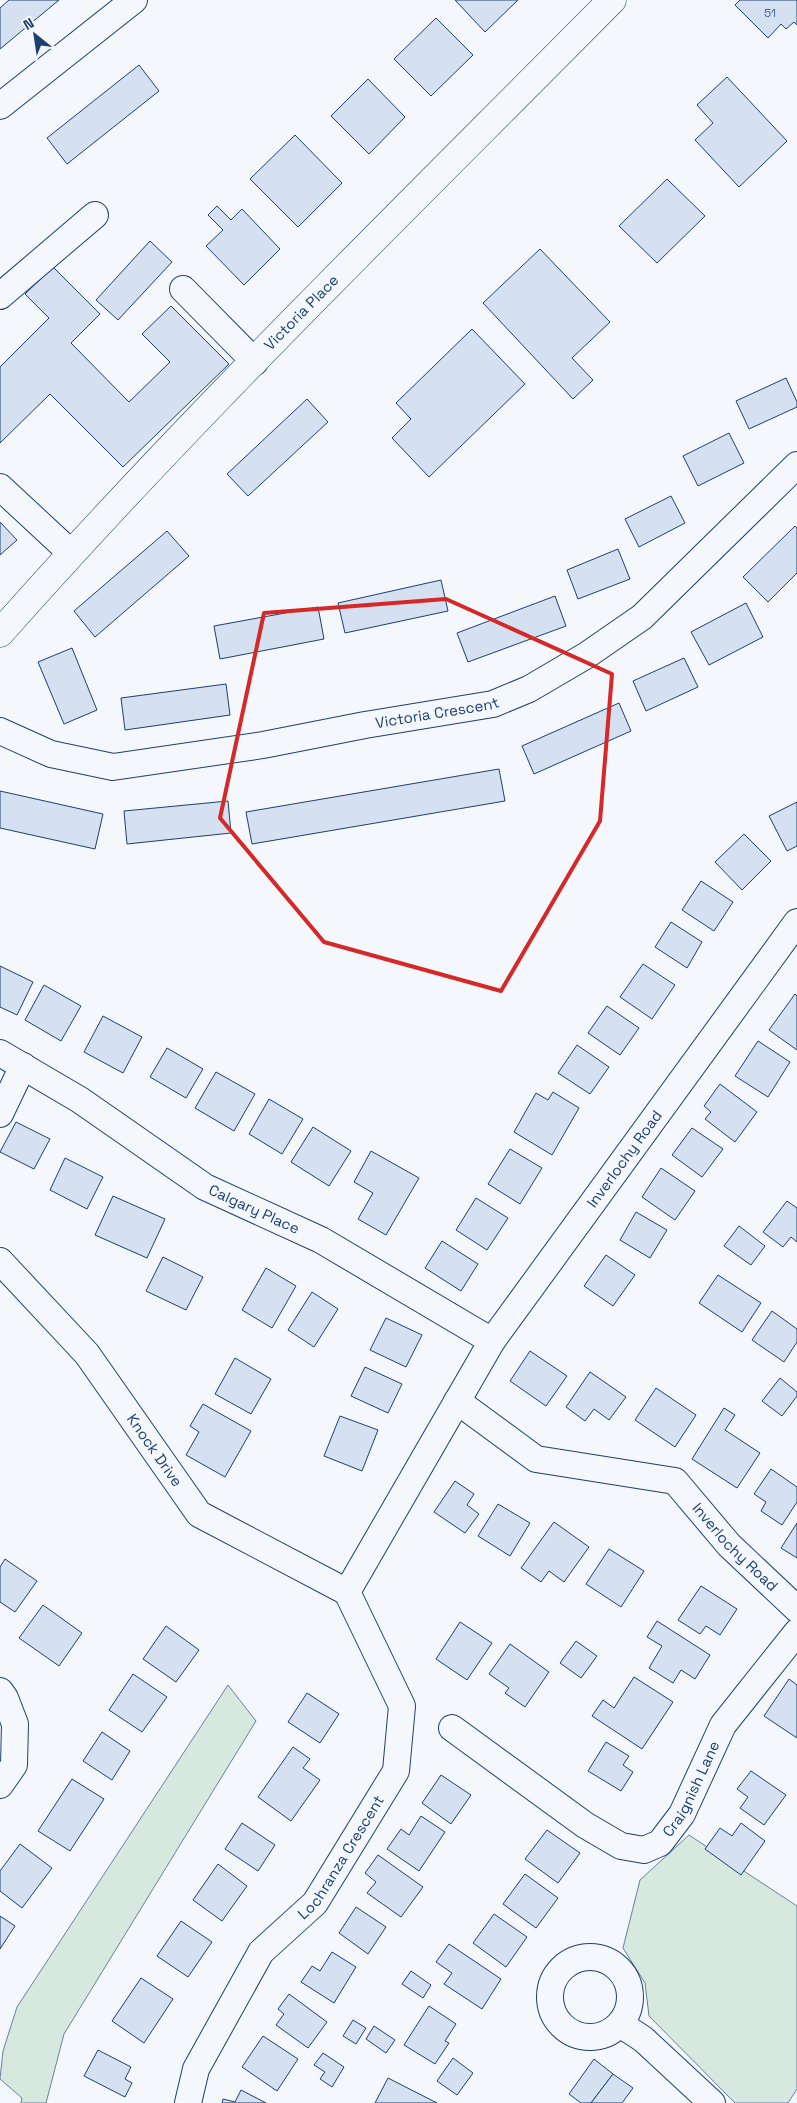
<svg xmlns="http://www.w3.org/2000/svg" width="797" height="2103" font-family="'Space Grotesk',sans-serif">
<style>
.green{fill:#d7e8df;stroke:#687fa3}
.building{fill:#d5e0f0;stroke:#1d3f73}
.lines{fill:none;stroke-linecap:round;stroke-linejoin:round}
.minor-casing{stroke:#1d3f73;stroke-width:28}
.tertiary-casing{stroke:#1d3f73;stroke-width:29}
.minor{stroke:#f4f7fb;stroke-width:26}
.tertiary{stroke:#f4f7fb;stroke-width:28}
.marked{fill:none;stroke:#d62828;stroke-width:4;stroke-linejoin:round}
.labels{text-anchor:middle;stroke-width:4;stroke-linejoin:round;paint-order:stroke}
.number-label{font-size:12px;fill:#4b6792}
.street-label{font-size:15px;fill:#1d3f73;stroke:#f4f7fb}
</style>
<rect width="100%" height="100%" fill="#f4f7fb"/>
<!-- green -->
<g class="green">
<polygon points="228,1685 256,1721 64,2034 46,2103 21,2103 22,2098 0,2079 3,2051 17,2007"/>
<polygon points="689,1835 797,1906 797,2089 788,2103 735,2103 649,2016 645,1983 623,1948 640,1880"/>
</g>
<!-- building -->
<g class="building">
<polygon points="9,0 59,0 0,49 0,8"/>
<polygon points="455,0 518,0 485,32"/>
<polygon points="740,0 797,0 797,25 794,22 786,29 781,24 768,38 735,5"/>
<polygon points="436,18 473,55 431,96 394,59"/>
<polygon points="139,65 159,91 67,164 47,138"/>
<polygon points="727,77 787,141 739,187 695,140 713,123 697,105"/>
<polygon points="368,79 405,117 369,154 331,116"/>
<polygon points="295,135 342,183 298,227 250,179"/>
<polygon points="667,179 705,216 657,263 619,226"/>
<polygon points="217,206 231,220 242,209 280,249 244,285 206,246 223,230 208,215"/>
<polygon points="150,241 172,262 118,320 96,300"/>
<polygon points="540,249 610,322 572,358 593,380 573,399 483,303"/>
<polygon points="53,267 100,314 71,343 129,402 170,362 142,334 171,306 229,364 123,467 50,394 0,443 0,367 49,318 25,294"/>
<polygon points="472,329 525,384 429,477 392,438 411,419 396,403"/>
<polygon points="786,378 797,402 797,407 749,429 736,401"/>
<polygon points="307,399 328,422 248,496 227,474"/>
<polygon points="729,433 744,463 698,486 683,456"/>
<polygon points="671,496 685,523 639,547 625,519"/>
<polygon points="0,522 17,540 0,555"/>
<polygon points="795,526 797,528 797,573 768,602 743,577"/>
<polygon points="167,531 189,556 95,637 74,611"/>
<polygon points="618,549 630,579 578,599 567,570"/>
<polygon points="441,580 448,611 345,633 338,603"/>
<polygon points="555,596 566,626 468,662 457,633"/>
<polygon points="746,603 763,637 709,665 691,632"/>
<polygon points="318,607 324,639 220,659 214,626"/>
<polygon points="72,648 97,710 64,724 38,662"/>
<polygon points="684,658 698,687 646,711 633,681"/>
<polygon points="226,684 230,715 125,730 121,698"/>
<polygon points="619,703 631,731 534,774 522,746"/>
<polygon points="499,769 505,801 252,844 246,812"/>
<polygon points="0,791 103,814 95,849 0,828"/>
<polygon points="228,801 231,833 127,844 124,811"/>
<polygon points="797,802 797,846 787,851 769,816"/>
<polygon points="744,834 771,861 742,890 715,862"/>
<polygon points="701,881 733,902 714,931 682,910"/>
<polygon points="671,922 702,942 687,968 655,947"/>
<polygon points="643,964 675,985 652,1019 620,997"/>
<polygon points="0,966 33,982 17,1015 0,1007"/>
<polygon points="44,985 81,1006 61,1041 25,1020"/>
<polygon points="795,994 797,996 797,1050 769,1030"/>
<polygon points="607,1006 639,1028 620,1055 588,1033"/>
<polygon points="103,1016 142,1037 123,1073 84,1052"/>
<polygon points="758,1041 790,1062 768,1097 735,1076"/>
<polygon points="577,1045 609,1067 590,1094 558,1073"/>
<polygon points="167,1048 203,1069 186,1098 150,1077"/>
<polygon points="216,1072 255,1094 234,1131 195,1108"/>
<polygon points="720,1084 757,1112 735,1142 705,1119 711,1112 704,1106"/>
<polygon points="553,1092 579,1108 552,1155 514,1132 536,1093 548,1100"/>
<polygon points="269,1099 303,1119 282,1154 249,1134"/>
<polygon points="16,1122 50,1139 34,1169 0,1152"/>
<polygon points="313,1127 351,1151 329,1186 291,1162"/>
<polygon points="692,1128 723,1149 702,1177 672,1155"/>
<polygon points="510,1149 542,1168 520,1204 488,1184"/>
<polygon points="371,1151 419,1178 386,1235 358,1219 373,1193 354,1182"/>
<polygon points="65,1158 103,1177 87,1209 50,1190"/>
<polygon points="661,1168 695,1191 675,1220 642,1197"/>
<polygon points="113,1196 165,1219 147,1258 95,1235"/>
<polygon points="476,1198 508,1218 487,1250 456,1230"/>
<polygon points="787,1201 797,1208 797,1242 791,1237 783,1247 763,1232"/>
<polygon points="636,1212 667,1230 650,1258 620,1240"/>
<polygon points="739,1226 765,1246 751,1265 724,1246"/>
<polygon points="442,1241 478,1264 461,1291 425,1268"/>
<polygon points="606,1255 635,1275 613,1306 584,1286"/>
<polygon points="163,1257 203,1277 186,1310 146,1291"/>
<polygon points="266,1268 296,1286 272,1328 242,1310"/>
<polygon points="718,1275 761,1303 742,1332 699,1303"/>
<polygon points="312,1292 338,1309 314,1347 288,1330"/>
<polygon points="772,1311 797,1329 797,1342 784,1362 752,1340"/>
<polygon points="386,1318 422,1335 406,1367 370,1350"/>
<polygon points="530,1351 567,1376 546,1406 510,1381"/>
<polygon points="235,1358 271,1379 251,1414 215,1394"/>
<polygon points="365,1367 402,1384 388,1413 351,1396"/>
<polygon points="590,1372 626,1397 609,1420 594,1409 585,1421 566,1407"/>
<polygon points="780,1378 797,1392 797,1396 782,1416 762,1401"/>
<polygon points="656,1388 696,1415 675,1447 635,1420"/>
<polygon points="203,1404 251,1431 225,1477 186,1455 199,1432 190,1426"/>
<polygon points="724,1408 735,1415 725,1430 760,1453 737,1488 692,1459"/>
<polygon points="340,1416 378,1430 362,1471 324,1456"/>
<polygon points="771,1469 797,1487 797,1502 782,1525 761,1511 766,1502 754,1494"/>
<polygon points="455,1481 474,1494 467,1505 479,1514 465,1533 434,1512"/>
<polygon points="498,1504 530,1523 510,1556 478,1536"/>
<polygon points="554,1522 589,1547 564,1582 549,1571 541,1582 521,1568"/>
<polygon points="797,1523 797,1558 781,1548"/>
<polygon points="609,1549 644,1571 621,1607 586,1584"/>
<polygon points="5,1559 37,1581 15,1612 0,1602 0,1567"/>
<polygon points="701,1586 737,1609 720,1635 706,1626 700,1634 678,1620"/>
<polygon points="43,1605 82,1633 59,1666 19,1638"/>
<polygon points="657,1621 710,1655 695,1679 681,1670 673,1683 649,1668 662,1646 647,1637"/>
<polygon points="460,1622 492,1643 467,1680 436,1659"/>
<polygon points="166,1626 199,1650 176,1682 143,1659"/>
<polygon points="576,1641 597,1656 581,1678 560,1663"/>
<polygon points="510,1644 549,1672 525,1707 505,1693 509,1688 489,1674"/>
<polygon points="133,1674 167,1697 142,1732 109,1710"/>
<polygon points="634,1677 673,1702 642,1749 592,1716 603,1700 614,1708"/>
<polygon points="789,1679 797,1685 797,1738 764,1716"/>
<polygon points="307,1693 339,1714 320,1743 288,1722"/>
<polygon points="102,1732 130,1751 112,1780 83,1761"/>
<polygon points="606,1742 629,1756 623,1765 633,1772 621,1791 588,1771"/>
<polygon points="293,1747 310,1759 303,1768 320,1780 291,1821 258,1797"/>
<polygon points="751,1771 786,1795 764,1825 740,1808 748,1797 737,1789"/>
<polygon points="441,1775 471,1795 451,1824 422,1803"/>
<polygon points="72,1779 104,1799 70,1851 38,1831"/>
<polygon points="421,1816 445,1832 419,1871 387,1849 401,1829 409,1835"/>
<polygon points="242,1823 275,1845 258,1871 225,1849"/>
<polygon points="741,1823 765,1841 741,1875 705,1849 720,1828 732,1836"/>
<polygon points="547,1830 580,1853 558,1883 525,1859"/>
<polygon points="20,1844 52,1868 22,1908 0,1891 0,1871"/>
<polygon points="378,1855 423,1887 401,1917 367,1893 376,1882 365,1873"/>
<polygon points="218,1864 247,1886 222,1921 193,1900"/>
<polygon points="525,1874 558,1898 536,1928 503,1904"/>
<polygon points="356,1907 386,1927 368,1954 339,1933"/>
<polygon points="494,1914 527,1937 506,1967 473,1943"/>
<polygon points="0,1916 15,1926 0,1949"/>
<polygon points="181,1921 212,1942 188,1977 157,1956"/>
<polygon points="449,1944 501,1979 482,2009 444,1984 452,1973 436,1962"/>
<polygon points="332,1952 356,1967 334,2003 301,1982 312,1966 320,1971"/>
<polygon points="411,1971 431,1985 423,1998 402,1984"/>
<polygon points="141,1978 173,1999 144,2043 112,2021"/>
<polygon points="289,1994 327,2022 308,2048 276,2025 284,2014 278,2009"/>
<polygon points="429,2006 456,2024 445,2041 449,2043 435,2064 404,2045"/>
<polygon points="353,2020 366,2028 356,2044 343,2036"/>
<polygon points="374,2026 395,2040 386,2053 366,2039"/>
<polygon points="263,2036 298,2059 277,2091 242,2067"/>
<polygon points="98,2050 131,2067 125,2079 132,2083 125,2097 84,2076"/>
<polygon points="323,2053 344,2067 332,2087 320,2079 325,2072 314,2065"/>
<polygon points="453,2058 473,2073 457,2095 437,2081"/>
<polygon points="594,2059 613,2074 591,2103 581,2103 569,2094"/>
<polygon points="613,2074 633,2088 622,2103 591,2103"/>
<polygon points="388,2078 437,2103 375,2103"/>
<polygon points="241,2090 266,2103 222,2103 223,2099 235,2102"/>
</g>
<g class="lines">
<defs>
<g id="minor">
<polyline points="0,106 134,0"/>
<polyline points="183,289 255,362"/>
<polyline points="0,296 95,215"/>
<polyline points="0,487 71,553"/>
<path id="s1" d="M0,731L51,754L113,767L263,745L365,725L493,704L529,689L587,655L642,617L797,465"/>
<path id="s2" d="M0,1053L80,1100L205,1187L321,1240L492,1341"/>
<polyline points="0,1114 23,1066"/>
<path id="s3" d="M0,1261L87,1354L199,1514L347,1592"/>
<path id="s4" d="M457,1401L536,1459L675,1481L729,1545L797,1609"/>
<path id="s5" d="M347,1592L492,1341L797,922"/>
<polyline points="0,1691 5,1698 15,1724 14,1765 0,1785"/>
<path id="s6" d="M452,1728L585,1825L621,1846L644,1850L660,1843L682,1814L723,1725L797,1632"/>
<circle cx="590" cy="1997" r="40"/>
<polyline points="620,2024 643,2039 712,2103"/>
<path id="s7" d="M188,2103L196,2069L261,1952L315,1903L396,1771L402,1706L347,1592"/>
</g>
<g id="tertiary">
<path id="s8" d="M0,633C195,413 406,208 612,0"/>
</g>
</defs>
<!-- minor casing -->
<use href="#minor" class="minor-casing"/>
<!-- tertiary casing -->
<use href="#tertiary" class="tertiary-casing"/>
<!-- minor -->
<use href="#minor" class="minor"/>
<!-- tertiary -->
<use href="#tertiary" class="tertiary"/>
</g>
<!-- marked area -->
<path class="marked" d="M446,599L612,674L600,821L501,991L324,942L220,818L264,613Z"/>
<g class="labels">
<!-- number labels -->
<g class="number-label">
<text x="770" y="17">51</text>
</g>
<!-- street labels -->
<g class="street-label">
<text dy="5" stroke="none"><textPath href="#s8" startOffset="440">Victoria Place</textPath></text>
<text dy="5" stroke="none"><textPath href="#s1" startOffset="448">Victoria Crescent</textPath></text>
<text dy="5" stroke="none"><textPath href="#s5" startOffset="515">Inverlochy Road</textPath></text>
<text dy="5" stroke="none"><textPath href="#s2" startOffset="299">Calgary Place</textPath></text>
<text dy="5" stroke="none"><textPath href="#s3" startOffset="245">Knock Drive</textPath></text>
<text dy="5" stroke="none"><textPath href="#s4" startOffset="328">Inverlochy Road</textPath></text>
<text dy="5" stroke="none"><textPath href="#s6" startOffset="310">Craignish Lane</textPath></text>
<text dy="5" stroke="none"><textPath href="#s7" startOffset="294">Lochranza Crescent</textPath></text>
</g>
</g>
<!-- north arrow -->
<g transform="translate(35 35) rotate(330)" stroke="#f4f7fb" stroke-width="4" paint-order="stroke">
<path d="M0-4L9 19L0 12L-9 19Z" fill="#1d3f73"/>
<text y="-8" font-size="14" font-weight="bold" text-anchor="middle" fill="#1d3f73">N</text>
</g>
</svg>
